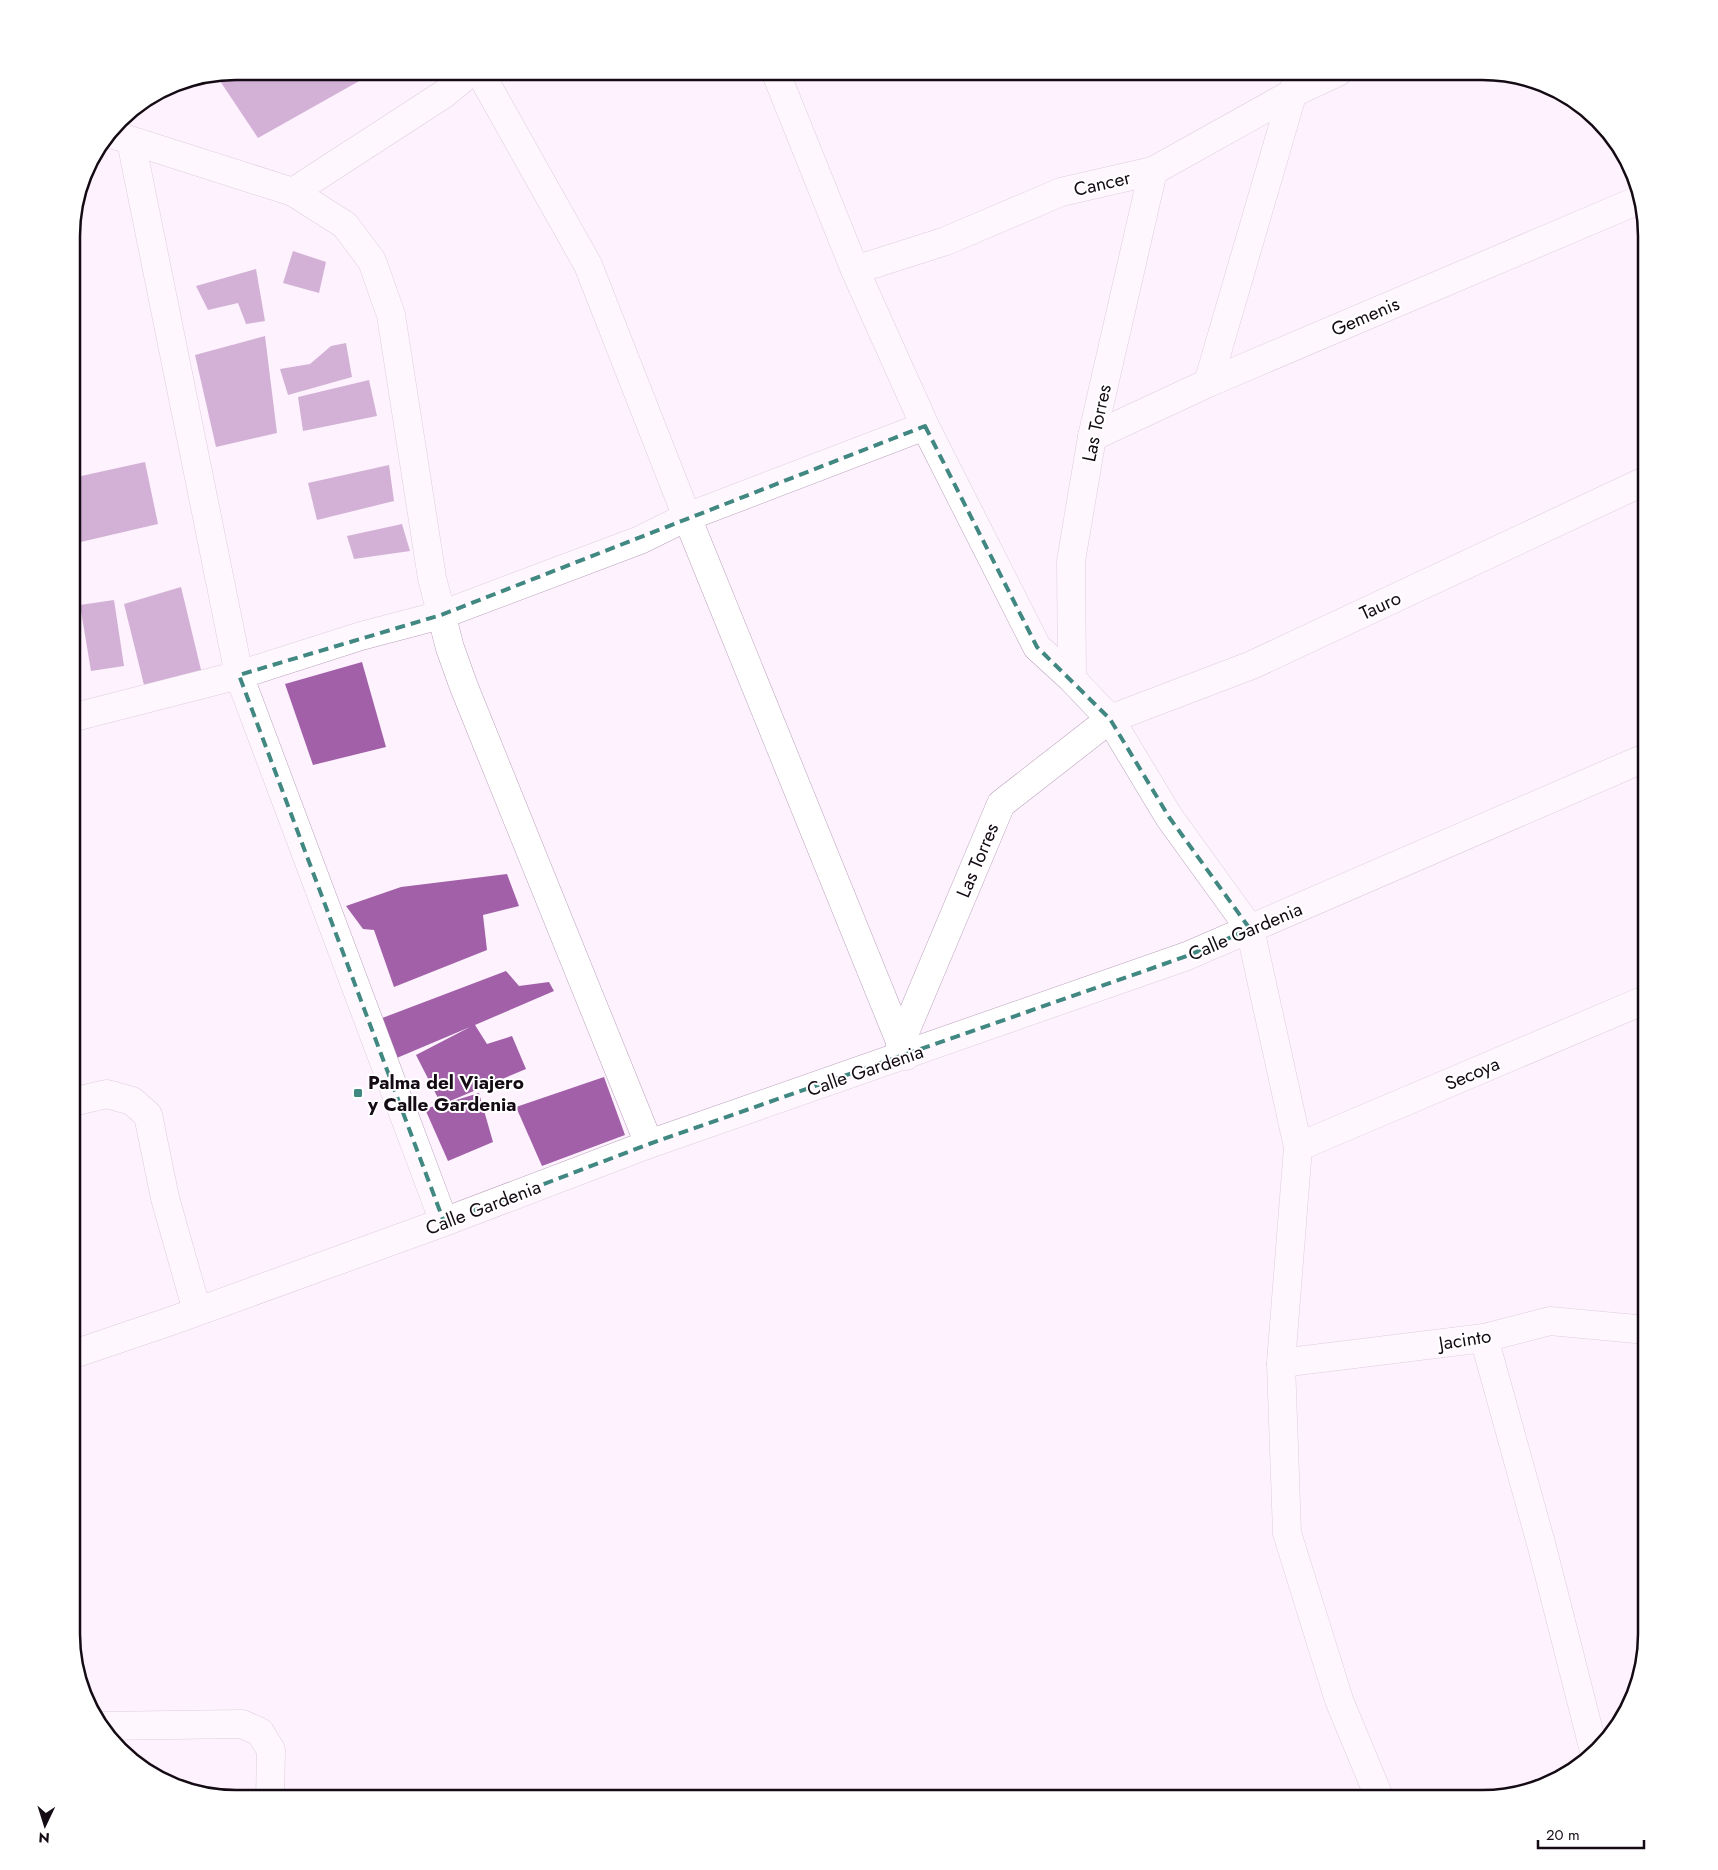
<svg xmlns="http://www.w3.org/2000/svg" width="1718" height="1870" font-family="Jost,sans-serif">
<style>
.building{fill:#a160a7}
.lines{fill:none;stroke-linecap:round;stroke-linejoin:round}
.minor-casing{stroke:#baa1bb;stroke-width:29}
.minor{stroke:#fff;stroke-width:28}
.marked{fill:none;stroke:#418882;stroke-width:4;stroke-dasharray:10 6;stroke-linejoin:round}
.poi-dot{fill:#418882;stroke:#fff;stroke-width:2}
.labels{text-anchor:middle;stroke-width:4;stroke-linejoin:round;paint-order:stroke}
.street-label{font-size:19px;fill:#140b14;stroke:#fff}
.poi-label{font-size:19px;font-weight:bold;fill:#140b14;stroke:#fff;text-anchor:start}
.rim{fill:none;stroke:#140b14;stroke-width:2.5}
</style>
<rect width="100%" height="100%" fill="#fdf2fe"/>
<!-- building -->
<g class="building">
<polygon points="236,71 377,71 258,138 216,75"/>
<polygon points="293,251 326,262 319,293 283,283"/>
<polygon points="256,269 265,321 246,324 238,303 208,310 196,286"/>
<polygon points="265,336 277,433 216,447 195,355"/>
<polygon points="346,343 352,377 288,395 280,369 310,364 331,346"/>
<polygon points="369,380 377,416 303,431 298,397"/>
<polygon points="145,462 158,524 72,544 72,478"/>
<polygon points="389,465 394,501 317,520 308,483"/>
<polygon points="402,524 410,551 354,559 347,536"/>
<polygon points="181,587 202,674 144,685 124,604"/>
<polygon points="114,600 124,666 91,671 80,605"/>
<polygon points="362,662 386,747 313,765 285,684"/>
<polygon points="507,874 519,906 483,915 487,950 394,987 374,930 363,929 346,906 401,887"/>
<polygon points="506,971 519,986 549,982 554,991 475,1025 487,1044 512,1036 526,1069 443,1104 479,1093 493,1142 448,1161 425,1109 441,1104 416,1055 470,1027 392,1060 377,1020"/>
<polygon points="604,1077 625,1135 542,1166 516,1107"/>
</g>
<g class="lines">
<defs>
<g id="minor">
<polyline points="479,71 588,265 687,517 906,1056"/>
<polyline points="775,71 855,270 925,426 1037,647 1072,679 1110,719 1169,817 1250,929 1298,1147 1281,1363 1287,1533 1339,1700 1380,1799"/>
<polyline points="111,134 293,192 345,225 372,261 391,315 432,578 450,648 464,687 649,1144"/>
<polyline points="131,141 239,675 444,1222"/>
<polyline points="293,192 444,94 472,71"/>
<polyline points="855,270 946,241 1061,192 1153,171 1293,93 1338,72"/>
<polyline points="1208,383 1295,85"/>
<polyline points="1092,437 1208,383 1641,199"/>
<polyline points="1072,679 1071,561 1092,437 1153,171"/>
<polyline points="71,718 239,675 361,636 441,615 640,540 687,517 925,426"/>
<polyline points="900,1044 1001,804 1110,719 1252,665 1647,480"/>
<polyline points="71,1102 107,1094 132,1101 148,1115 165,1198 197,1311"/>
<polyline points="1298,1147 1647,999"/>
<polyline points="1484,1338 1542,1547 1594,1751"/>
<polyline points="71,1355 174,1320 444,1222 649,1144 1187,956 1647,757"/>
<polyline points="1281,1363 1484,1338 1550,1321 1647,1330"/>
<polyline points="101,1726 242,1724 260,1732 271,1750 270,1799"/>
</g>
</defs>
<!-- minor casing -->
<use href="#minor" class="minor-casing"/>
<!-- minor -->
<use href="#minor" class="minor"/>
</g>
<!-- marked area -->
<path d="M0 0H1718V1870H0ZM925,426L1037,647L1110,719L1169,817L1250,929L1187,956L649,1144L444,1222L239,675L441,615Z" fill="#fdf2fe" fill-opacity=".55" fill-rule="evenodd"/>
<path class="marked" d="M925,426L1037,647L1110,719L1169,817L1250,929L1187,956L649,1144L444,1222L239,675L441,615Z"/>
<!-- markers -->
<rect class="poi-dot" x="353" y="1088" width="10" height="10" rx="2.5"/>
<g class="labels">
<!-- street labels -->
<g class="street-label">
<text transform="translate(1102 183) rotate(-13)" y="7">Cancer</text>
<text transform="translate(1365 316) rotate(-23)" y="7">Gemenis</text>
<text transform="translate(1096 423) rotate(-78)" y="7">Las Torres</text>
<text transform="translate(1380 605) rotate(-25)" y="7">Tauro</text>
<text transform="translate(977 860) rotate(-67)" y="7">Las Torres</text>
<text transform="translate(1245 931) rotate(-23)" y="7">Calle Gardenia</text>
<text transform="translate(865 1070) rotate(-19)" y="7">Calle Gardenia</text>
<text transform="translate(1472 1073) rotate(-23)" y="7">Secoya</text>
<text transform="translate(483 1207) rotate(-21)" y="7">Calle Gardenia</text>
<text transform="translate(1465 1339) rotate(-9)" y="7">Jacinto</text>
</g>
<!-- poi labels -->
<g class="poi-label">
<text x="368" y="1089">Palma del Viajero<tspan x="368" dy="22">y Calle Gardenia</tspan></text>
</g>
</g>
<!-- crop -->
<path d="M0 0H1718V1870H0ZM236 80H1482A156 156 0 0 1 1638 236V1634A156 156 0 0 1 1482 1790H236A156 156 0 0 1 80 1634V236A156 156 0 0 1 236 80Z" fill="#fff" fill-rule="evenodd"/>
<path class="rim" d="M236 80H1482A156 156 0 0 1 1638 236V1634A156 156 0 0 1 1482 1790H236A156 156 0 0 1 80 1634V236A156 156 0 0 1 236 80Z"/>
<!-- north arrow -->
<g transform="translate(45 1825) rotate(184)" stroke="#ffffff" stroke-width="4" paint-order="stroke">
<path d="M0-4L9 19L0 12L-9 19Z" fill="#140b14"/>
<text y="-8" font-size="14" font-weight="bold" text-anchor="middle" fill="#140b14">N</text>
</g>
<!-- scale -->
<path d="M1538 1840v8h106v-8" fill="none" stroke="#140b14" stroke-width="2.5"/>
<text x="1546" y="1840" font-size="15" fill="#140b14" stroke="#ffffff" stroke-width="4" paint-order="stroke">20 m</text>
</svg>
